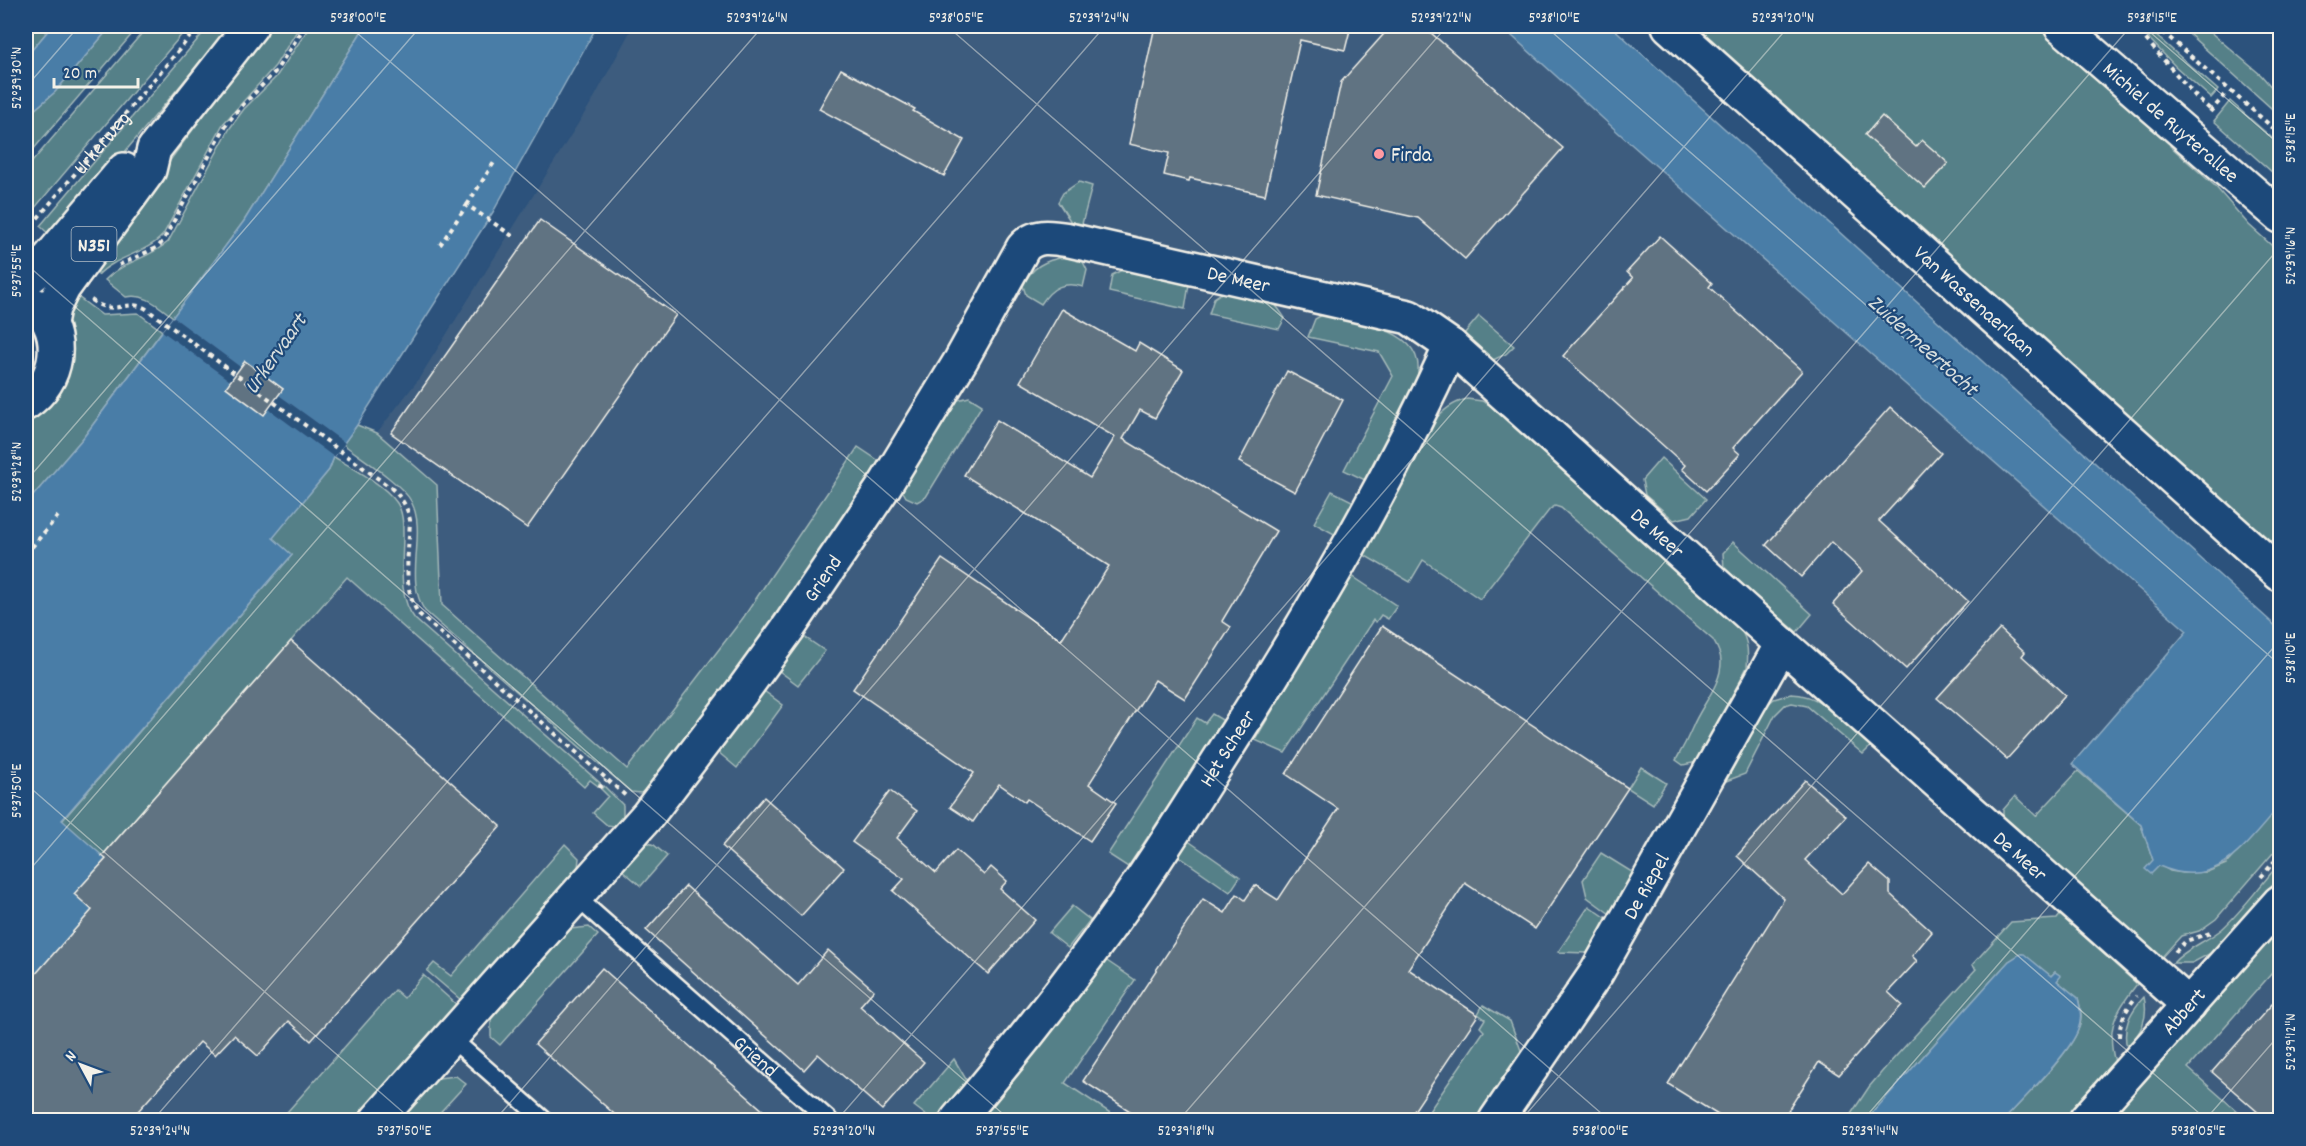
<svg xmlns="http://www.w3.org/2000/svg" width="2306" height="1146" font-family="Dekko,sans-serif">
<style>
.built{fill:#3c5c7e}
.green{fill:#548088;stroke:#a4b8b8;stroke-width:1.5}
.water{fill:#4a7da7;stroke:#8eabc1;stroke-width:1.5;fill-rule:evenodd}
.pier{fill:#2c527c}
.building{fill:#607382;stroke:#f4f1e8;stroke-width:1.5}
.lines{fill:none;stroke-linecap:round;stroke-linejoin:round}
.lane-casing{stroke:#f4f1e8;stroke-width:21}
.street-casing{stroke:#f4f1e8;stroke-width:38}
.secondary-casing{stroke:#f4f1e8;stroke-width:38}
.primary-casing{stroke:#f4f1e8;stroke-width:38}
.path{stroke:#f4f1e8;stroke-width:4;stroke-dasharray:4.5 4.5;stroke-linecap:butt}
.lane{stroke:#1f4a7a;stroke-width:16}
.street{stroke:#1f4a7a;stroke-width:33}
.secondary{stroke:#1f4a7a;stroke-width:33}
.primary{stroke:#1f4a7a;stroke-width:33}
.ticks{fill:none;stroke:#f4f1e8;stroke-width:1.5;stroke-opacity:0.45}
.poi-dot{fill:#ff9aa2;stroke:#1f4a7a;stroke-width:2}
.labels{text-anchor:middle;stroke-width:4.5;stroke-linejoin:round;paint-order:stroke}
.shield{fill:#1f4a7a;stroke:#b4bfc7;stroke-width:1.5}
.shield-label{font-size:20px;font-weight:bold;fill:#f4f1e8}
.street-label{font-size:21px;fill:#f4f1e8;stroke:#1f4a7a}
.poi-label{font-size:21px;fill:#f4f1e8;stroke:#1f4a7a;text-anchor:start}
.water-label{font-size:22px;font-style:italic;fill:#dae0de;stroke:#1f4a7a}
.neatline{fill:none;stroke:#f4f1e8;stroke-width:2}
.ticks-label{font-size:15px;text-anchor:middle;fill:#f4f1e8}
</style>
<rect width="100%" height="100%" fill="#2c527c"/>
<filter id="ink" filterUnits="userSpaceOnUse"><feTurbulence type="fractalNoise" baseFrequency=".0167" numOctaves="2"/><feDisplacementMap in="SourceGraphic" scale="12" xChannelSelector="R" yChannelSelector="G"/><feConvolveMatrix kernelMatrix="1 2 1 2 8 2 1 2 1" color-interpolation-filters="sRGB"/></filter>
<g filter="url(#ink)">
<!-- built -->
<polygon class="built" points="633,26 1555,26 2280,672 2280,1120 26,1120 26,824 308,521 418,380 594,98"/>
<!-- green -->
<g class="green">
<polygon points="26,26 52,26 26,57"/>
<polygon points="111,26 139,26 26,158 26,117 55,92"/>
<polygon points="148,26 189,26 28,216 26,214 26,169"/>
<polygon points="209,26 230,26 53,238 40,226"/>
<path d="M270,26H300L275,66L223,124L163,235C146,254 116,256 98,275L90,268Z"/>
<path d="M310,26H365L244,221L173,317C158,306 146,293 126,297L105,280C122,262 150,258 168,242L230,128L244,109L276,77Z"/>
<polygon points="1691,26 2051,26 2177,136 2170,146 2215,186 2249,225 2280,253 2280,558"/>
<polygon points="2137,26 2145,26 2218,90 2211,98 2175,66"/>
<polygon points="2180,26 2203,26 2261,75 2280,97 2280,116"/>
<polygon points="2230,101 2280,145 2280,179 2214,121"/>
<polygon points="1079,182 1092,186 1082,224 1071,222 1058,202 1063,193"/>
<path d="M1065,257L1082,260L1087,270L1083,287C1064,281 1052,287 1041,304L1026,295L1023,286C1031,267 1045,260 1065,257Z"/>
<polygon points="1122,270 1189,284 1185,309 1109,292 1112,275"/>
<polygon points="1223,292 1275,304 1285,318 1279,329 1209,314 1214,298"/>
<polygon points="74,294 102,315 138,313 162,331 83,438 26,504 26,419 44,409 56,395 68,314"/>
<path d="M1322,315C1358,323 1432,328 1416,383L1365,480L1344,470L1393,376L1379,352L1308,337L1315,319Z"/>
<polygon points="1479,316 1514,346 1506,354 1493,360 1464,334"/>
<polygon points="969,397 982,405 926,497 917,502 906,497 902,490 958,400"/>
<path d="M1467,399L1482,401L1494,407L1735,622C1747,636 1749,648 1747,667L1697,762L1683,765L1676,760C1683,748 1688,738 1693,726C1701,706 1722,684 1721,661C1721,653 1717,647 1713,640L1561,508L1555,506L1550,509L1480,599L1423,560L1410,582L1364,555L1433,421C1444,410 1452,403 1467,399Z"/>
<path d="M357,425L377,433L437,485L442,605L627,769L743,618L858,447L879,461C805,574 729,684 646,789L641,793L631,792L425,611C403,578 428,533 411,501C402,484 360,457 343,444Z"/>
<path d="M334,457C353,468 385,485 397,503C403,512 403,524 403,534C403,562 397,596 415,619L600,783L598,786L590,780L584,787L347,577L102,856L62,821L292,555L272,538L329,470Z"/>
<polygon points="1661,458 1706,499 1691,516 1674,520 1645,495 1642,480"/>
<polygon points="1332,491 1354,502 1336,535 1314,523"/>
<polygon points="1733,542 1812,614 1797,632 1724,569 1723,553"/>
<polygon points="1352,576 1397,606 1388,619 1381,615 1376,622 1373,620 1285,753 1255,740"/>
<polygon points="803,636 825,651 798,685 778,670"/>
<polygon points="764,691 783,705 737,768 718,752"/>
<path d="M1791,694C1825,694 1847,725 1871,746L1863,754L1807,706L1792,703L1785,705L1775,715L1745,774L1726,781L1767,705L1774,699Z"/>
<polygon points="1212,714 1224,721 1128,867 1108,854 1197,718 1205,723"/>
<polygon points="1641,767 1666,783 1653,804 1628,788"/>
<polygon points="2078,771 2141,825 2153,860 2170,871 2183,873 2207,872 2226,864 2280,806 2280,845 2216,919 2199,931 2181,936 2161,958 2003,819 2003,810 2015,796 2036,816"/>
<polygon points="604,786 623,805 623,818 614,826 607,825 593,813 608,796 601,789"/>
<polygon points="1187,840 1240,877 1230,892 1177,855"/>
<polygon points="646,842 654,845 667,856 641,886 622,870"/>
<polygon points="565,844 579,858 578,868 461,1000 427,971 434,963 451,976"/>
<polygon points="1601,853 1635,874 1610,914 1587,897 1583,880"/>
<path d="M2280,863V876L2211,953L2192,963H2173C2186,948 2206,942 2222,929C2243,910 2261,884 2280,863Z"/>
<polygon points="1072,906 1090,920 1068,948 1049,933"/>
<polygon points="1589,906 1608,919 1587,953 1558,952"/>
<path d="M2060,915L2137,984C2117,1010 2105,1028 2115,1062L2063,1120H2004C2023,1099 2069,1055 2078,1030C2083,1020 2081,1009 2078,998L2057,981L2060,976L2055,972L2051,976L2022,954L2009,961L1990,982L1874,1111L1869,1120H1847L1869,1087L1886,1067L1976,969L1972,965L2011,922L2057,919Z"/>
<polygon points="2280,925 2280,964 2188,1068 2247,1120 2110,1120"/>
<polygon points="589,927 598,935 500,1045 491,1037 491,1018 570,929"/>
<polygon points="1104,959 1135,980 1065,1083 1121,1120 979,1120"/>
<polygon points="423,975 457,1005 355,1120 280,1120 395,990 404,998"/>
<path d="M2144,997C2149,1019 2141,1032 2127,1048C2122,1027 2130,1012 2144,997Z"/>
<polygon points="1483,1005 1510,1021 1522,1053 1475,1120 1423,1120 1484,1031 1480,1027 1485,1019 1478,1014"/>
<polygon points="954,1059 967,1081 943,1114 931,1119 914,1106"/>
<polygon points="456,1076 466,1084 433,1120 400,1120 438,1078"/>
</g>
<!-- water -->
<g class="water">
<polygon points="52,26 111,26 55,92 26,117 26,57"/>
<path d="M365,26H597L493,212L357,425L334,457L329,470L273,538L292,555L62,820L106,859L75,894L92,910L26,985V504L83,438L244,221ZM245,361L252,366L232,392L226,387ZM276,384L283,389L264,414L258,409Z"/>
<path d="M1501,26H1611L2280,630V806C2245,844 2218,892 2159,866L2151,874L2145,869L2153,860L2141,825L2072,764L2187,631L1631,144Z"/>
<path d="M2020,954H2024L2051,976L2055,972L2061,976L2057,981L2078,998C2081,1009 2082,1020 2078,1030C2070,1053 2022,1100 2004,1120H1869L1874,1111L1990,982L2009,961Z"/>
</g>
<!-- pier -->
<g class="pier">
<polygon points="173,317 243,369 233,383 162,331"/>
<polygon points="276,393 345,443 334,457 266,407"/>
</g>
<!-- building -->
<g class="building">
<polygon points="1155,26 1351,26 1345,50 1300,40 1265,195 1190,178 1189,181 1164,175 1169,153 1129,144"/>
<polygon points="1391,26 1423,26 1563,148 1465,259 1418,218 1316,195 1341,82"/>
<polygon points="841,69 915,109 913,111 964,140 944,176 819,109"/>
<polygon points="1882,116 1916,147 1922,140 1948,163 1925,188 1865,135"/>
<polygon points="540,220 676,315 527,528 391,433"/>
<polygon points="1660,236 1712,283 1709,287 1802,371 1733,448 1740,454 1706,491 1682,469 1685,465 1563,356 1633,278 1627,272"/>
<polygon points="1062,309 1135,351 1139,343 1183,370 1155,418 1140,410 1123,439 1276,531 1222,621 1231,627 1185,699 1155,680 1089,784 1116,803 1090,841 1027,799 1025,802 999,784 973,822 950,807 974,773 853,689 942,559 1061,640 1109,566 964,475 997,420 1090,478 1115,437 1020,382"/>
<polygon points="245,361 283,389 264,415 226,387"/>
<polygon points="1287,371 1343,400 1295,492 1239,462"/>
<polygon points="1890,407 1941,453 1879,521 1968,601 1906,669 1833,604 1862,571 1831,542 1801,577 1766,545"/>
<polygon points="1382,626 1628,788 1535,929 1465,883 1408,969 1478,1015 1408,1120 1144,1120 1083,1081 1203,899 1225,913 1237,894 1245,900 1255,885 1278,900 1338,809 1286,774"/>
<polygon points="2000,629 2025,652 2022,656 2065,695 2007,759 1937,698"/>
<polygon points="291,641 501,826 311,1041 289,1021 258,1056 234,1035 215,1055 200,1042 130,1120 26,1120 26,985 92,910 74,894 106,859 102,856"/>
<polygon points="1805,780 1846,816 1805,860 1842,894 1869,864 1890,882 1890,894 1932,932 1912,956 1917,961 1888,992 1902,1005 1839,1075 1819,1062 1782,1120 1726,1120 1668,1084 1784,899 1737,856"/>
<polygon points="890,791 917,811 897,838 936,873 956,850 984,875 991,867 1007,881 1000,889 1035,920 988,974 893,891 904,879 852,842"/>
<polygon points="764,797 844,868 801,916 722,846"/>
<polygon points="686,886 798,985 828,950 874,990 860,1006 924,1062 882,1110 818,1054 804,1070 646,930"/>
<polygon points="602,968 677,1035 774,1120 621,1120 535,1044"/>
<polygon points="2280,995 2280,1120 2267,1120 2212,1072"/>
</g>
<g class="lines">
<defs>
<g id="lane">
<path id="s2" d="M576,897L829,1120"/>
<polyline points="451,1038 544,1120"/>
</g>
<g id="street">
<path id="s3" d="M1669,26L2280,574"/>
<path id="s4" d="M377,1120L648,815L744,689L789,627L885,485L961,360L1023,248C1035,234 1051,237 1069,240L1409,317L1451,346L1782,644L2189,1005"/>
<path id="s5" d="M957,1120C1004,1065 1049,1008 1092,950C1143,882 1188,809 1233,738C1314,612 1389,482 1451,346"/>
<path id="s6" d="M1496,1120L1597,972L1782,644"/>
</g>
<g id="secondary">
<path id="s7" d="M2061,26L2280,216"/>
<path id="s8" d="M2086,1120L2280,902"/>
</g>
<g id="primary">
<polyline points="26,280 41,268 124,170"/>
<polyline points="50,323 53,308 63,288 149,170 154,149 251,26"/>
<path d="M26,403C59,381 66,335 37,306"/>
</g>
</defs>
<!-- lane casing -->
<use href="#lane" class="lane-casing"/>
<!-- street casing -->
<use href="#street" class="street-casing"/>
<!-- secondary casing -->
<use href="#secondary" class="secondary-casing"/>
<!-- primary casing -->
<use href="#primary" class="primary-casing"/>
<!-- path -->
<g class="path">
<polyline points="2134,26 2198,99 2211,110"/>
<polyline points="2156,26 2280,134"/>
<polyline points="2210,112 2225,95"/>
<polyline points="467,205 495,161"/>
<path id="s1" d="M26,232L199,26"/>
<polyline points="440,245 467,205 514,237"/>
<polyline points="119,265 158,247 163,241 226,125 236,112 275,72 305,26"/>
<path d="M91,300C115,317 125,299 145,308L391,488C402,498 407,506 410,520C409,549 401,589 419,614L626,796"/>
<polyline points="26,554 58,516"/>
<polyline points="599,788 606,780"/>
<polyline points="2261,877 2280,855"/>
<polyline points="2175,952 2186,941 2210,933"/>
<path d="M2119,1037C2120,1020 2126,1009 2137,996"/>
</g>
<!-- lane -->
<use href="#lane" class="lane"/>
<!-- street -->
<use href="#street" class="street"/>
<!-- secondary -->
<use href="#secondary" class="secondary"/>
<!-- primary -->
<use href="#primary" class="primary"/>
</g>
</g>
<!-- ticks -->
<path class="ticks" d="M349,26L1609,1120M947,26L2207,1120M1545,26L2280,665M2143,26L2280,145M26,87L79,26M26,264L1010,1120M26,481L421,26M26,784L412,1120M26,874L763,26M153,1120L1105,26M495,1120L1447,26M837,1120L1789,26M1179,1120L2131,26M1521,1120L2280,247M1863,1120L2280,640M2205,1120L2280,1034"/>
<!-- markers -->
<circle class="poi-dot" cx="1379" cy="154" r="6"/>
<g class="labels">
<!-- shield labels -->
<rect class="shield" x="71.5" y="227" width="45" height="34" rx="4.5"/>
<g class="shield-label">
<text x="94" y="251">N351</text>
</g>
<!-- street labels -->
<g class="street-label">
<text dy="7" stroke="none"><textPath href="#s7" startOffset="146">Michiel de Ruyterallee</textPath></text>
<text dy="7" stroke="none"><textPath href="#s1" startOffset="117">Urkerweg</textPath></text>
<text dy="7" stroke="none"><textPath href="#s4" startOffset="1312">De Meer</textPath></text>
<text dy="7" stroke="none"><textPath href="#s3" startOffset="411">Van Wassenaerlaan</textPath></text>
<text dy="7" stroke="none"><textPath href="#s4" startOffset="1816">De Meer</textPath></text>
<text dy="7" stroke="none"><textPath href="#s4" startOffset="702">Griend</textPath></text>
<text dy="7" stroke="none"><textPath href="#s5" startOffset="460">Het Scheer</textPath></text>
<text dy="7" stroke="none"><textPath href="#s4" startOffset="2302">De Meer</textPath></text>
<text dy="7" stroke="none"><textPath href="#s6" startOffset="278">De Riepel</textPath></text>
<text dy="7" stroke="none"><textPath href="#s8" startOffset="146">Abbert</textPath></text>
<text dy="7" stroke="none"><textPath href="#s2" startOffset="240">Griend</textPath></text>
</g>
<!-- poi labels -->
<g class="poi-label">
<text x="1391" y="161">Firda</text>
</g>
<!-- water labels -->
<g class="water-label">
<text transform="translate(1924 344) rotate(42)" y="8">Zuidermeertocht</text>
<text transform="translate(274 353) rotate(-55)" y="8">Urkervaart</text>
</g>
</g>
<!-- margin -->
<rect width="2306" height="1146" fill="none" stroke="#1f4a7a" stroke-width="66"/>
<!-- north arrow -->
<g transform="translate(81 1065) rotate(311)" stroke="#1f4a7a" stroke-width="4.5" paint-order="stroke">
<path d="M0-4.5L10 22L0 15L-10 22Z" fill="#f4f1e8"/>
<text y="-9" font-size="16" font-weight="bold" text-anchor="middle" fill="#f4f1e8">N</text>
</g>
<!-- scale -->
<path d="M54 78v9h84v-9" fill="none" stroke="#f4f1e8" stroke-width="3"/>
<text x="63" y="78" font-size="18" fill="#f4f1e8" stroke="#1f4a7a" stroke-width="4.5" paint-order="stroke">20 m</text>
<rect x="33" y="33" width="2240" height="1080" class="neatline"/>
<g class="ticks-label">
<text x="358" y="22">5°38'00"E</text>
<text x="757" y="22">52°39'26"N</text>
<text x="956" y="22">5°38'05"E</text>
<text x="1099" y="22">52°39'24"N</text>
<text x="1441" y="22">52°39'22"N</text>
<text x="1554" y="22">5°38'10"E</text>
<text x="1783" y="22">52°39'20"N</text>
<text x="2152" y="22">5°38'15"E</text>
<text transform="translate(16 78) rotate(-90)" y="5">52°39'30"N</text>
<text transform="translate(2290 138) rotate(-90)" y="5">5°38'15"E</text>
<text transform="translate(2290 256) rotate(-90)" y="5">52°39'16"N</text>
<text transform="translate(16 271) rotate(-90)" y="5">5°37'55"E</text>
<text transform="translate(16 472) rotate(-90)" y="5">52°39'28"N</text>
<text transform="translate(2290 658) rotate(-90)" y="5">5°38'10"E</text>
<text transform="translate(16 791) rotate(-90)" y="5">5°37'50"E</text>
<text transform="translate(2290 1042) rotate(-90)" y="5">52°39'12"N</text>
<text x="160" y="1135">52°39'24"N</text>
<text x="404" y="1135">5°37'50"E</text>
<text x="844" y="1135">52°39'20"N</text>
<text x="1002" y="1135">5°37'55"E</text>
<text x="1186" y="1135">52°39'18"N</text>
<text x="1600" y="1135">5°38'00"E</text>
<text x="1870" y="1135">52°39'14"N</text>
<text x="2198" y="1135">5°38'05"E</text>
</g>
</svg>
